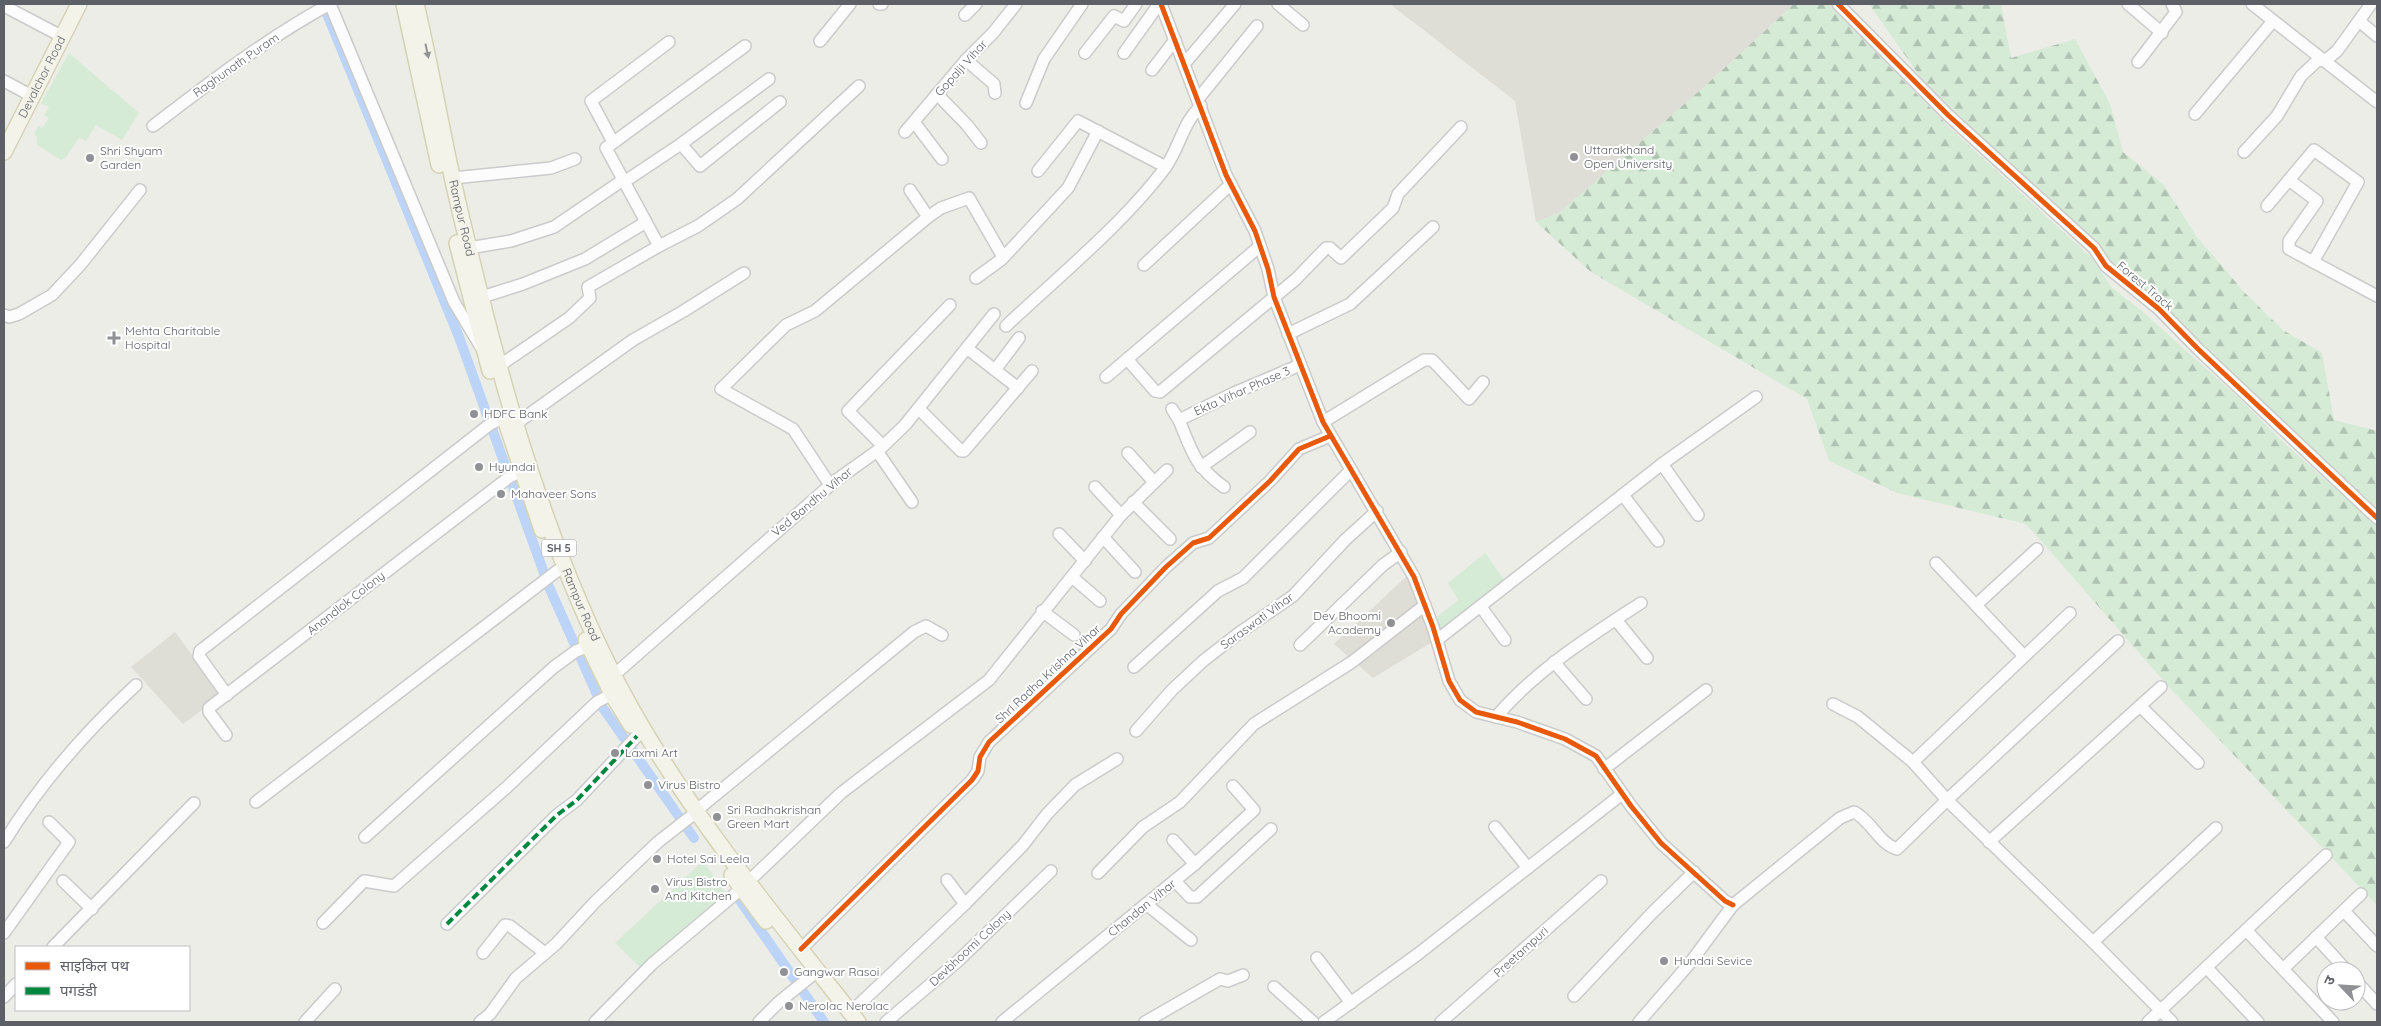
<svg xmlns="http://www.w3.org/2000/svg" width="2381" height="1026" font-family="Quicksand,'Noto Sans Devanagari',sans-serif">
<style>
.education{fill:#deddd6}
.green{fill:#d5ebd6}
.forest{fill:url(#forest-firs)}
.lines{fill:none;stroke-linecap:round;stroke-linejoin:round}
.canal{stroke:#bcd4f8;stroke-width:10}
.minor-casing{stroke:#cacbca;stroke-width:14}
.major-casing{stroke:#d6d3b4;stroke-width:18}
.minor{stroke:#fcfcfc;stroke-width:11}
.major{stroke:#f3f3e9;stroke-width:15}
.quiet{stroke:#00873e;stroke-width:4;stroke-dasharray:8 4;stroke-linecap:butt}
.cycleway-casing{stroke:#fff;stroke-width:8}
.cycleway{stroke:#e8590c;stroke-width:5}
.oneway{fill:#929394}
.poi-dot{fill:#8f9194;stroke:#fff;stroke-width:2}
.labels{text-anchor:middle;stroke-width:4;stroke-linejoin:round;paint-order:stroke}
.shield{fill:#fff;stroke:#8e9095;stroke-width:1}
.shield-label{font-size:11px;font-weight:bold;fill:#5d6067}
.street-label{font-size:12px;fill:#5d6067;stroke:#fff}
.poi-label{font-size:12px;fill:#5d6067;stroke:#fff;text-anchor:start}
</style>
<defs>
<pattern id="forest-firs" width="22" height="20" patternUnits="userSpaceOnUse" patternTransform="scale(1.25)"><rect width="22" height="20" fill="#d5ebd6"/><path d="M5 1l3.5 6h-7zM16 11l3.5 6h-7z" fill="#b0c2b1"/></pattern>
</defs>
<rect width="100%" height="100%" fill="#edede8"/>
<!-- education -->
<g class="education">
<polygon points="1390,4 1794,4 1705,86 1559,213 1536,222 1515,101"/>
<polygon points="1408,575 1420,604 1432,642 1373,678 1334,644"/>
<polygon points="175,632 222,695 183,724 131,667"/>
</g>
<!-- green -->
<g class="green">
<polygon points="69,53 139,113 122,140 96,125 86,141 79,138 66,157 61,160 37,145 37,137 34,134 38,126 42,128 49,118 44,115 49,107 41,103"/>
<polygon points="1485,553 1505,581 1441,630 1437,617 1458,600 1448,583"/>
<polygon points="703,861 727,895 641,968 615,943"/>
</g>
<!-- forest -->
<g class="forest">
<polygon points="1794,4 1828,4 1951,129 2093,259 2111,287 2142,311 2241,400 2281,440 2337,490 2377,516 2377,905 2169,687 2026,524 1897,493 1829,461 1807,399 1591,272 1536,222 1559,213 1705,86"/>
<polygon points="1869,4 2001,4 2011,58 2075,39 2110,104 2123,152 2163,184 2197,237 2245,293 2283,330 2322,353 2334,420 2377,431 2377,507 2334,471 2038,192 1921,78"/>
</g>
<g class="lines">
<!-- canal -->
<g class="canal">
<polyline points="323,4 459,337 549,587 575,645 603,708 694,838"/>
<polyline points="739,899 824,1022"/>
</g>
<defs>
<g id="minor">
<polyline points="330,4 454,302 481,347"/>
<polyline points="879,4 882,4"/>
<polyline points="1161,4 1226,175 1255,231 1268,269 1274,297 1323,422 1414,577 1433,627 1449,681 1460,700 1476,712 1517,722 1565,739 1596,756 1631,806 1661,843 1725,901 1733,905"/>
<polyline points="1278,4 1303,25"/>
<polyline points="1838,4 1948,115 2094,248 2106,266 2159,309 2198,349 2377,518"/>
<polyline points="2128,4 2162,33"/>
<polyline points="2252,4 2377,102"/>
<polyline points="4,6 63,37"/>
<polyline points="965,15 976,4"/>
<polyline points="2359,21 2377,36"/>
<polyline points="820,41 850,4"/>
<polyline points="1085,53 1114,16 1124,21 1136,4"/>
<polyline points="1124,53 1159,4"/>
<polyline points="966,60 994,84 995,93"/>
<polyline points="2138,62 2176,12 2172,4"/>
<polyline points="1185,63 1235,4"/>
<polyline points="1152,70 1175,40"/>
<polyline points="4,81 32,96"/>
<polyline points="937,94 967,125 981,143"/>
<polyline points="1198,99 1257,26"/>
<polyline points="1026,103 1044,59 1082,4"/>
<polyline points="2195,114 2273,21"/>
<polyline points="914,122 942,159"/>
<path d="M153,126C209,83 267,38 330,4"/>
<polyline points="905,132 966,60 993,33 1016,4"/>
<polyline points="613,142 591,101 669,42"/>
<polyline points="681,144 700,166 780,102"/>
<polyline points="2244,152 2277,116 2301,76 2317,61 2326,60 2337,51 2371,4"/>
<polyline points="1038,171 1078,121 1166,167"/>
<polyline points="453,178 551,168 575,159"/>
<polyline points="2289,180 2317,201 2289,241 2289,249 2377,296"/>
<polyline points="624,182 681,144 769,79"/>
<polyline points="910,190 928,217"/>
<polyline points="2267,206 2314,150 2358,182 2313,262"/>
<polyline points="659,246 698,226 737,199 859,86"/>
<polyline points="469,248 511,241 554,227 623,180"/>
<polyline points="1144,265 1231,184"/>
<polyline points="976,278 1002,259 1068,188 1098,131"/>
<polyline points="482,297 523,284 585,259 646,222"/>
<polyline points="4,315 9,317 19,314 52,295 81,264 140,190"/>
<path d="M1006,326C1058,277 1123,224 1165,168C1179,149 1183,122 1201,106"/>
<polyline points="1288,334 1350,304 1433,227"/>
<polyline points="968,349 1018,388"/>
<polyline points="1127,359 1155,391 1160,392 1296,279 1326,248 1330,248 1341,258 1393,208 1398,194 1461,127"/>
<polyline points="499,366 569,318 590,298 588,287 659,246 606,148 745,46"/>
<polyline points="995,370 1019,338"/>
<polyline points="1106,377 1260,246"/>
<polyline points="919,409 961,451 964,451 1032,371"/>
<polyline points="1172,409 1179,420"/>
<polyline points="1323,422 1424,360 1432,360 1437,365 1469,399 1483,382"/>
<polyline points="517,423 633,340 682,312 744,273"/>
<polyline points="883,446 848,411 950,305"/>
<polyline points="877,451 912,502"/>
<polyline points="1128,453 1154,482"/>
<polyline points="1662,464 1698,515"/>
<polyline points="1201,467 1250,432"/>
<polyline points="830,485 793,429 721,389 786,325 815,311 928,217 941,208 969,198 1003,257"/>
<polyline points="1095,487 1121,515"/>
<path d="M1224,487C1195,466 1192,452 1179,420L1234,393L1300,365"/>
<polyline points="1623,495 1658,541"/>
<polyline points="1133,502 1170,539"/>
<polyline points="1059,534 1085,561"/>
<polyline points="1103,537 1135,572"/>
<polyline points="1936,563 2024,656"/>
<polyline points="1072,577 1100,601"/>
<polyline points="1976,605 2037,549"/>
<polyline points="1481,607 1505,640"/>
<polyline points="1042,611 1074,635"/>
<polyline points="1616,620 1647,658"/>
<polyline points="1437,640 1662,464 1756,397"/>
<polyline points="1300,645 1383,565 1401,552"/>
<polyline points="1554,662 1586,699"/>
<polyline points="1134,667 1218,591 1243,578 1351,470"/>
<polyline points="614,675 835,481 880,449 905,425 994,314"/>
<polyline points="227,695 199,656 200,651 489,425 504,417"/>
<polyline points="1833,704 1858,717 1913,762 1947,800 2118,641"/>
<polyline points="2140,706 2198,763"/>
<path d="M1496,717C1536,670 1589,637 1641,603"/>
<polyline points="1136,731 1172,690 1203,661 1239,633 1293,596 1345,540 1377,511"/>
<polyline points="226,735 209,712 209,708 508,478 521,471"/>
<polyline points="1913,762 2070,613"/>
<polyline points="1604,769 1706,690"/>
<polyline points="256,802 557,571"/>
<polyline points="697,810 914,632 926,626 942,635"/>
<polyline points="1495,827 1528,868"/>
<polyline points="365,837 554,667 576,651 589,646"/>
<polyline points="1173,840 1195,864"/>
<path d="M4,842C40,784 85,732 136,685"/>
<polyline points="1989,842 2161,687"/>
<polyline points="1098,873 1143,827 1180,802 1254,724 1352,662 1425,605"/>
<polyline points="947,880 965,904"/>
<polyline points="63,881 92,909"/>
<polyline points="749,881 841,793 989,680 1121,515 1167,470"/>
<polyline points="1175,881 1190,897 1197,897 1271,829"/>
<polyline points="1146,904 1191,940"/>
<polyline points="2344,911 2377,946"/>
<polyline points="323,923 364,881 394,886 507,787 597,702 612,694"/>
<polyline points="447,924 557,815 577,800 637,736"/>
<polyline points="2246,930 2333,1022"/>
<polyline points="4,933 69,842 49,822"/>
<polyline points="2316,937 2347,971"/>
<polyline points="2093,942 2216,828"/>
<polyline points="53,947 194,803"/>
<polyline points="801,949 972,780 978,771 980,757 989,742 1111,629 1121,614 1166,567 1193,543 1209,538 1270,481 1299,449 1330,436"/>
<polyline points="483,953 505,925 510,926 545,953"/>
<polyline points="1317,958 1351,1003"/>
<polyline points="2207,968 2258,1022"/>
<polyline points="2283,969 2361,894"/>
<polyline points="2356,981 2377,1004"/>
<polyline points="1274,987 1313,1022"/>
<polyline points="1574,996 1652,913 1694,872"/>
<polyline points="4,997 16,984"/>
<polyline points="851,1012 965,904 1023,845 1047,814 1075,785 1117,759"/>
<polyline points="305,1022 335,989"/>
<polyline points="480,1022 490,1014 516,978 556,944 595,902 658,842 690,817"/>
<polyline points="595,1022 652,964 741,889"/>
<polyline points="759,1022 779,1002 810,977"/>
<polyline points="886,1022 958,961 1051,871"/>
<polyline points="1002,1022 1195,864 1254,810 1233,786"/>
<polyline points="1145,1022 1220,979 1228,981 1243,975"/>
<polyline points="1324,1022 1418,954 1622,794"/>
<polyline points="1441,1022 1601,881"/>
<path d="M1639,1022L1690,963L1733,905L1840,818L1854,812C1872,821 1878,843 1897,849L1947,800L2093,942L2172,1022"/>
<polyline points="2148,1022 2326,855"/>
</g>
<g id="major">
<polyline points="404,4 439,165"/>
<path id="s1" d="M416,4C430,63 440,122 453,181C492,351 538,531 619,686C683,807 774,915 858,1022"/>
<path id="s2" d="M4,152L79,4"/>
<polyline points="457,243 490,371"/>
<polyline points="505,419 542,530"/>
<polyline points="586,640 612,694 631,725"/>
<polyline points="732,875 766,921"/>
</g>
</defs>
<!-- minor casing -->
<use href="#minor" class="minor-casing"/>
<!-- major casing -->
<use href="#major" class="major-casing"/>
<!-- minor -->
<use href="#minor" class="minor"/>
<!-- major -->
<use href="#major" class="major"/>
<!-- quiet -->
<polyline class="quiet" points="447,924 557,815 577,800 637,736"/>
<defs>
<g id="cycleway">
<polyline points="1161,4 1226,175 1255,231 1268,269 1274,297 1323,422 1414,577 1433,627 1449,681 1460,700 1476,712 1517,722 1565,739 1596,756 1631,806 1661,843 1725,901 1733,905"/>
<polyline points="1838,4 1948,115 2094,248 2106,266 2159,309 2198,349 2377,518"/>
<polyline points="801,949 972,780 978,771 980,757 989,742 1111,629 1121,614 1166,567 1193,543 1209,538 1270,481 1299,449 1330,436"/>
</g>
</defs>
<!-- cycleway casing -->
<use href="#cycleway" class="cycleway-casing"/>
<!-- cycleway -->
<use href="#cycleway" class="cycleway"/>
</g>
<!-- one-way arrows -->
<defs><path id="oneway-solid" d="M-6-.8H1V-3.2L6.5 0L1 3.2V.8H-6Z" transform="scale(1.25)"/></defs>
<use class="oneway" href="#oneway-solid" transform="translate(427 51) rotate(78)"/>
<!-- markers -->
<g class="poi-dot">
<circle cx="1574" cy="157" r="5"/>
<circle cx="90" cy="158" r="5"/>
<path d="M111.5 330.5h5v5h5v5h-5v5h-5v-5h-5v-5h5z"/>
<circle cx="474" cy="414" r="5"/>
<circle cx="479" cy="467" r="5"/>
<circle cx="501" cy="494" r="5"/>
<circle cx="1391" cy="623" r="5"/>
<circle cx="615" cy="753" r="5"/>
<circle cx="648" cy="785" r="5"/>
<circle cx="717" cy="817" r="5"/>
<circle cx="657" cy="859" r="5"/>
<circle cx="655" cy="889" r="5"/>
<circle cx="1664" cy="961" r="5"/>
<circle cx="784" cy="972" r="5"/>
<circle cx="789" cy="1006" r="5"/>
</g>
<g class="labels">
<!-- shield labels -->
<rect class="shield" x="541.5" y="539.5" width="35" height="17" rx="4"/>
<g class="shield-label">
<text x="559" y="552">SH 5</text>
</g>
<!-- street labels -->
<g class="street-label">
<text transform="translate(236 65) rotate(-35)" y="4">Raghunath Puram</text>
<text transform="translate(961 68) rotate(-48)" y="4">Gopalji Vihar</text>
<text dy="4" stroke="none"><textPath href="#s2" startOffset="84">Devalchor Road</textPath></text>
<text dy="4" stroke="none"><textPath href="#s1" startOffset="219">Rampur Road</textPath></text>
<text transform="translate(2145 286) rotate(40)" y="4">Forest Track</text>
<text transform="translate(1242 391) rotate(-24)" y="4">Ekta Vihar Phase 3</text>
<text transform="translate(812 502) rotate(-40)" y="4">Ved Bandhu Vihar</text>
<text transform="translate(346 603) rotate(-38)" y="4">Anandlok Colony</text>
<text dy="4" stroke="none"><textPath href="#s1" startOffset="624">Rampur Road</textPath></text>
<text transform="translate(1257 621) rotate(-36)" y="4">Saraswati Vihar</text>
<text transform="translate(1048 674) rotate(-43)" y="4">Shri Radha Krishna Vihar</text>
<text transform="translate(1142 908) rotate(-39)" y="4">Chandan Vihar</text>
<text transform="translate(970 948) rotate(-43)" y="4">Devbhoomi Colony</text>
<text transform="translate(1521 952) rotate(-42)" y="4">Preetampuri</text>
</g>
<!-- poi labels -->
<g class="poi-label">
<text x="1584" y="154">Uttarakhand<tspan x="1584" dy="14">Open University</tspan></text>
<text x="100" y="155">Shri Shyam<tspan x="100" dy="14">Garden</tspan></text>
<text x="125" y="335">Mehta Charitable<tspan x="125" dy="14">Hospital</tspan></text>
<text x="484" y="418">HDFC Bank</text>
<text x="489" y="471">Hyundai</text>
<text x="511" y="498">Mahaveer Sons</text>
<text x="1381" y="620" text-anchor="end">Dev Bhoomi<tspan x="1381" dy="14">Academy</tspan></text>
<text x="625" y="757">Laxmi Art</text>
<text x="658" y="789">Virus Bistro</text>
<text x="727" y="814">Sri Radhakrishan<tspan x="727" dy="14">Green Mart</tspan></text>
<text x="667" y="863">Hotel Sai Leela</text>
<text x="665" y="886">Virus Bistro<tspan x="665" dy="14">And Kitchen</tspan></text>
<text x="1674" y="965">Hundai Sevice</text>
<text x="794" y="976">Gangwar Rasoi</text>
<text x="799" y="1010">Nerolac Nerolac</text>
</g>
</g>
<!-- border -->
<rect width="2381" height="1026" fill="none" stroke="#5d6067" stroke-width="10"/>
<!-- legend -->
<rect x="15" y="946" width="175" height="65" fill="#ffffff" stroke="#bebfc2"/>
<rect x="25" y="962" width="25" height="8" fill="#e8590c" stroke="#bebfc2"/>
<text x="60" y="971" font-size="15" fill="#5d6067">साइकिल पथ</text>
<rect x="25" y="987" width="25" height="8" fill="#00873e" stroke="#bebfc2"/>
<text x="60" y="996" font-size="15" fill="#5d6067">पगडंडी</text>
<!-- north arrow -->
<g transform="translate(2341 986) rotate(295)"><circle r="24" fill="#ffffff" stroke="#bebfc2"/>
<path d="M0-4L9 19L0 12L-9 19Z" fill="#8f9194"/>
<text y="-8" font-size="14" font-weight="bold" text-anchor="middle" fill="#5d6067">उ</text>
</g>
</svg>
